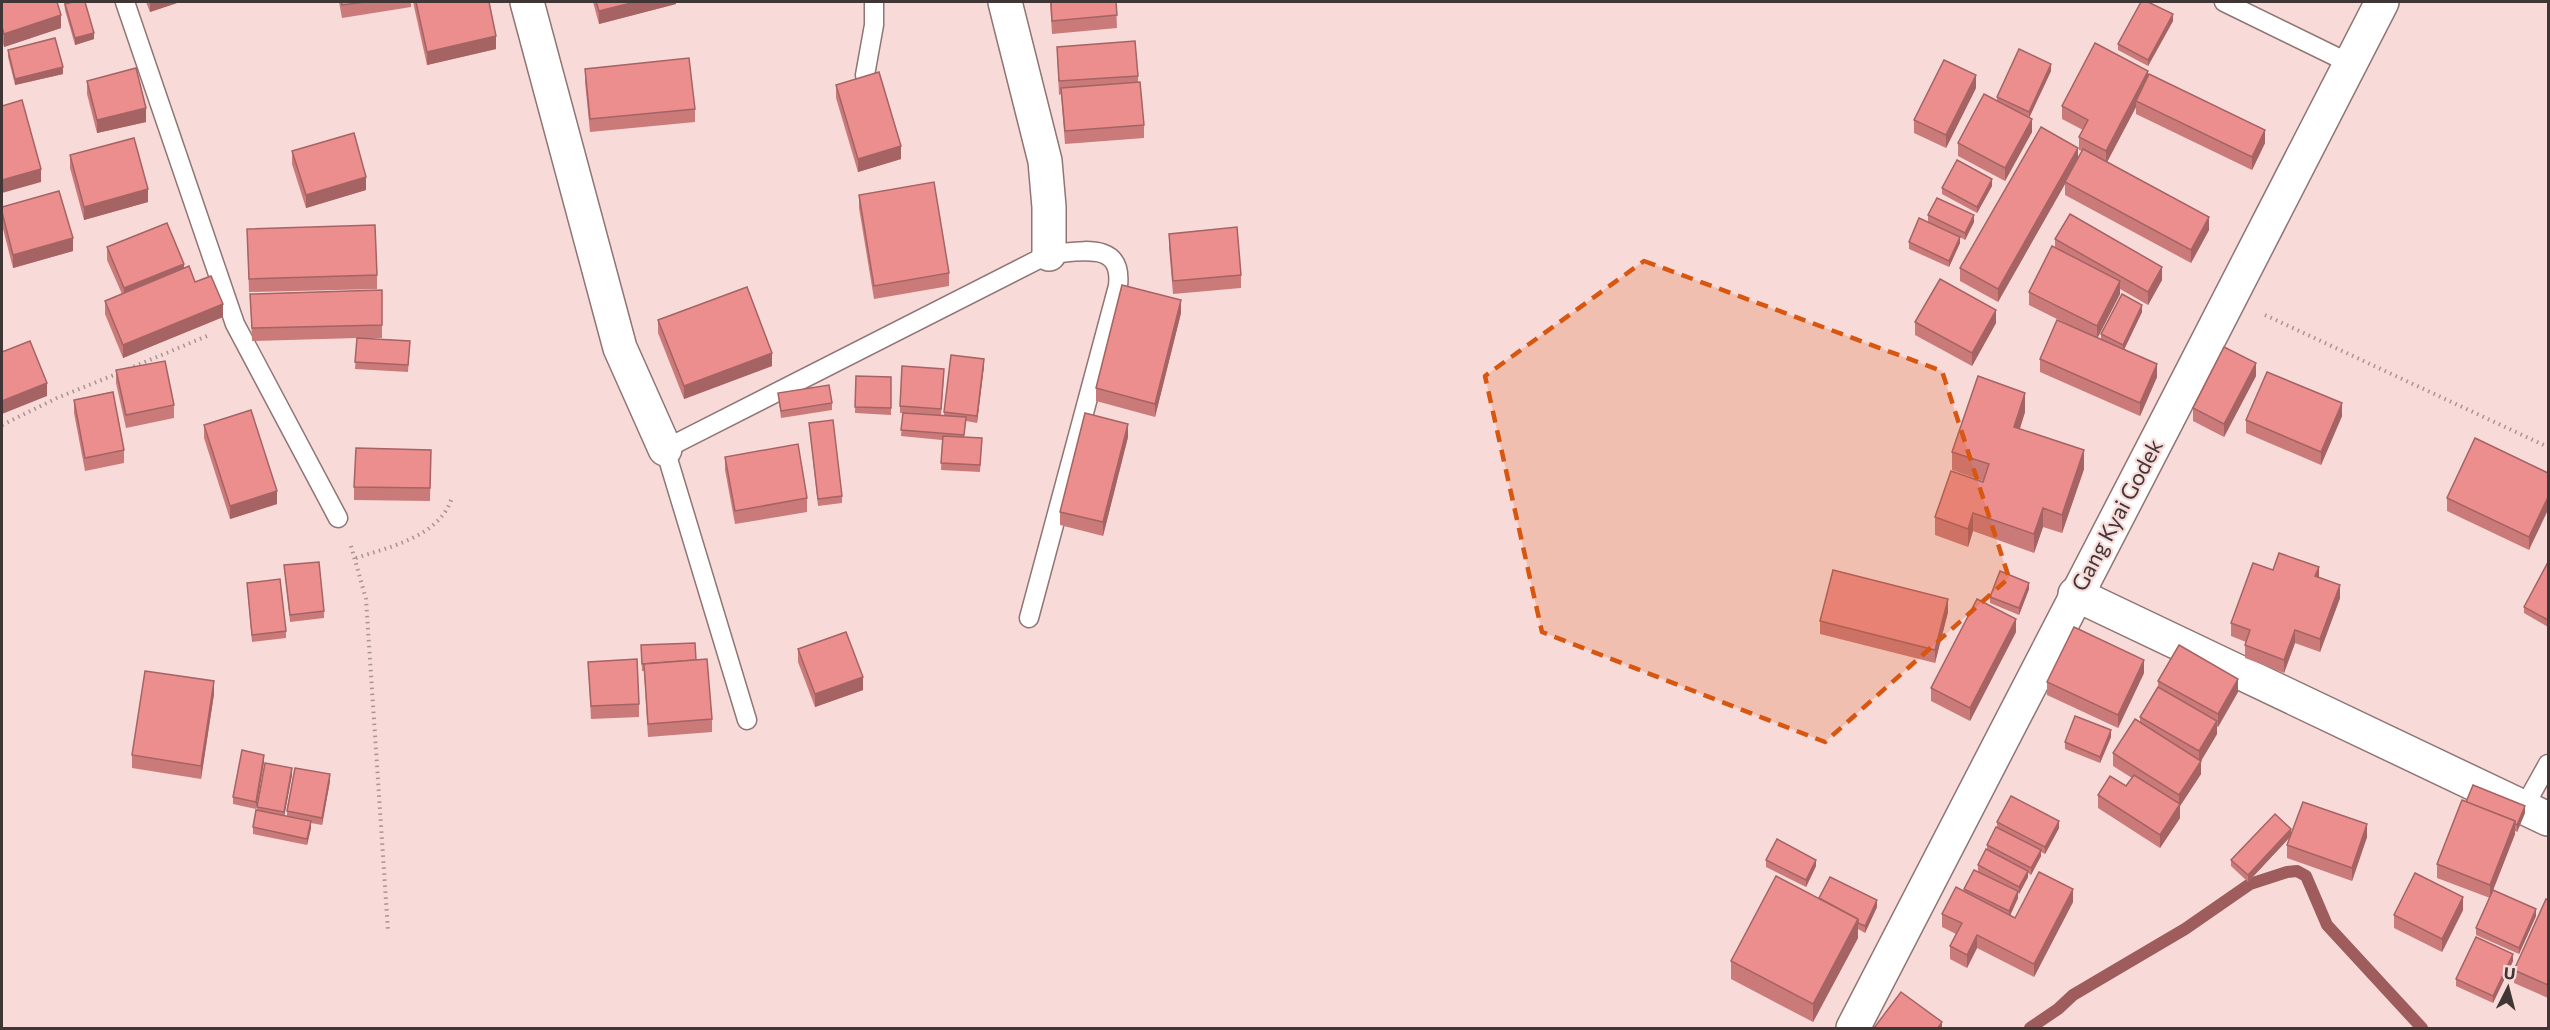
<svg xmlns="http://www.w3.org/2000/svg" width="2550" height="1030" font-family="Commissioner,sans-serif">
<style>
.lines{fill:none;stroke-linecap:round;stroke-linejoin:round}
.stream{stroke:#9e5c5c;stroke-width:12}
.service-casing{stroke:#8f7574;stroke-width:21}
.minor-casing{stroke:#8f7574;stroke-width:36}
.path{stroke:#aa9494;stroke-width:4;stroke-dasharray:1.5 4.5;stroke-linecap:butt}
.service{stroke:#fff;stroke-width:18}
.minor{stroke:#fff;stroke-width:33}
.wall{fill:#cb7a7a}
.shaded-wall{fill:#a56363}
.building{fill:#ec8e8e;stroke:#a56363;stroke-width:1.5}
.marked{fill:#d75610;fill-opacity:0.2;stroke:#d75610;stroke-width:4.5;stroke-dasharray:12 8;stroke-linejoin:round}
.labels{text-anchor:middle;stroke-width:4.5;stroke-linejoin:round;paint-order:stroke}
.street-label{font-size:22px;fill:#413636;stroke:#f8dad9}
</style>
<rect width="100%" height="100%" fill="#f8dad9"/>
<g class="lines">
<!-- stream -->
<polyline class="stream" points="2030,1028 2058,1009 2073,995 2185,929 2250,884 2287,872 2297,871 2306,876 2327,925 2422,1028"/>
<defs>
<g id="service">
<polyline points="125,2 235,324 338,518"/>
<polyline points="2224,2 2351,64"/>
<polyline points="865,75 874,25 874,2"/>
<path d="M747,720L665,449L1049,254C1080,252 1123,240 1118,286L1029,618"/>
<polyline points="2524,807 2548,764"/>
</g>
<g id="minor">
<polyline points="527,2 620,348 665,449"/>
<polyline points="1005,2 1045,161 1049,207 1049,254"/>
<polyline points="2075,594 2548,819"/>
<path d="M1853,1028C2028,686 2208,345 2382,2"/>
</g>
</defs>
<!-- service casing -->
<use href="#service" class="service-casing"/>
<!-- minor casing -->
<use href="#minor" class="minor-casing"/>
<!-- path -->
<g class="path">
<polyline points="2265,315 2548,447"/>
<polyline points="128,369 207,336"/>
<polyline points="2,425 57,398 119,373"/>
<polyline points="351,546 366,599 388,931"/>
<path d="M356,558C389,547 438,537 451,500"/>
</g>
<!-- service -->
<use href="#service" class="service"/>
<!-- minor -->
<use href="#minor" class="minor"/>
</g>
<!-- wall -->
<g class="wall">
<polygon points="2,2 61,28 4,47 2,40"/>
<polygon points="64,2 85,2 94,39 75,45 65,10"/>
<polygon points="146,2 180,2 150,12"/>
<polygon points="339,2 411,2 411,7 342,18"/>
<polygon points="413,2 489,2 496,49 427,65"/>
<polygon points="593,2 676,2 676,4 599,24"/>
<polygon points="1050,2 1116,2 1117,28 1052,34"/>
<polygon points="2173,21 2148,66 2118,50 2118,44"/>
<polygon points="1057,47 1138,76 1138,82 1144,125 1144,138 1065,144 1061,94 1059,95"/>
<polygon points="8,50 63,74 15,85 8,57"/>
<polygon points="585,69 695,109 695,122 590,132 585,82"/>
<polygon points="2051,71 2029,118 2032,132 2005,181 1958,156 1958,143 1997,100 1997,97"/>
<polygon points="2148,76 2265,143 2252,170 2136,114 2136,107 2107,162 2209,230 2191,263 2065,195 2065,184 1998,302 1960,281 1960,268 2078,158 2082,151 2079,150 2079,137 2083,130 2062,119 2062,106"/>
<polygon points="87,81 146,122 97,133 87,94"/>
<polygon points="836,85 901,159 858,172 836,98"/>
<polygon points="1976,88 1946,148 1914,133 1914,120"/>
<polygon points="292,151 366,190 306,208 292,164"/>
<polygon points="70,155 148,202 84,220 70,168"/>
<polygon points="1992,186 1977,213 1942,194 1942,188"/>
<polygon points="859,195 949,273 949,286 874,299 859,208"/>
<polygon points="2,207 73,251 13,268 2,225"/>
<polygon points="1928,215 1974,222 1965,240 1960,237 1960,243 1949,267 1909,249 1909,242 1928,222"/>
<polygon points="247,229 377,275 377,289 249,292"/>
<polygon points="1169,234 1241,275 1241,288 1173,294 1169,247"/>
<polygon points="2055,239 2162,280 2148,305 2120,289 2120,294 2097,338 2101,339 2101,334 2142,312 2124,349 2157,377 2140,416 2040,372 2040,359 2069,325 2029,305 2029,292 2055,248"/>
<polygon points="107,247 184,268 223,317 123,358 105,314 105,301 122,294 107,260"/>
<polygon points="382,290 382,338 362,338 410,341 408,372 355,369 357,338 252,341 250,294"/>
<polygon points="1181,313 1155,417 1096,401 1096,388"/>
<polygon points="658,320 772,366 684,399 658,333"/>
<polygon points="1915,322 1996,323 1972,366 1915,335"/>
<polygon points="984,366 977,423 966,421 964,437 982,438 980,472 941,470 942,440 901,436 903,413 900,413 900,406 944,376 941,415 944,416 944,412"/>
<polygon points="116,370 174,405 174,418 126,428 116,383"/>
<polygon points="856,376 891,377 891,415 855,413"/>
<polygon points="2256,376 2224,437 2193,421 2193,408"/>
<polygon points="778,393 832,403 832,410 781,418"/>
<polygon points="74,400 124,450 124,463 85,471 74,413"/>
<polygon points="2025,412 2020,429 2084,469 2062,533 2043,527 2034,553 1973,531 1968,547 1935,535 1935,517 1983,481 1952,470 1952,452"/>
<polygon points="2342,416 2321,465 2246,433 2246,420"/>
<polygon points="809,423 842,496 842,503 818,506"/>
<polygon points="204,425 277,504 230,519 204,438"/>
<polygon points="1128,437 1103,536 1060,525 1060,512"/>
<polygon points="431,450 430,501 354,500 354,487"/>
<polygon points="725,457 807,498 807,512 735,524 725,470"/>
<polygon points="2548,473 2529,550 2447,511 2447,498"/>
<polygon points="2548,536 2548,554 2547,553 2547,540"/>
<polygon points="284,565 324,611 324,618 290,622"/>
<polygon points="2548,565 2548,627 2524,613 2524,607"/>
<polygon points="2273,570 2319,578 2340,598 2320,652 2295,643 2284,673 2245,658 2245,645 2246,642 2231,636 2231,623"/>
<polygon points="247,583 286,631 286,638 252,642"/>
<polygon points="2029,589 2019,615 1990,603 1990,597"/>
<polygon points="1948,612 1935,663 1820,634 1820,621"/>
<polygon points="2016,632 1970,721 1931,701 1931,688"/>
<polygon points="641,645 712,719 712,732 648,737 644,671 642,671"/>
<polygon points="798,649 863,690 815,707 798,662"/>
<polygon points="588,662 639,704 639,717 591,719"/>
<polygon points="2144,673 2118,728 2047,695 2047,682"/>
<polygon points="2158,681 2238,692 2218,727 2217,727 2217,734 2201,761 2201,774 2180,806 2180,818 2160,848 2098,808 2098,795 2126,786 2132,778 2113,766 2113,753 2140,722 2140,717 2158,687"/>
<polygon points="214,694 201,779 132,768 132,755"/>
<polygon points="2111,737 2100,763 2065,749 2065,742"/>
<polygon points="264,762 256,809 233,804 233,797"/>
<polygon points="292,775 284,815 287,816 287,811 330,781 322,825 311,823 311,828 307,845 253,834 253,827 257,807"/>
<polygon points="2525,813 2517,832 2515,831 2515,834 2493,890 2536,916 2519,954 2476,935 2476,928 2490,898 2437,878 2437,864"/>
<polygon points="1997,822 2059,828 2045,854 2041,852 2041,856 2031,875 2028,873 2028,877 2019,894 2018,893 2018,898 2010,915 2015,918 2073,902 2034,977 1977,948 1967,968 1950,959 1950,946 1956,934 1942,927 1942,914 1964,891 1964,889 1978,872 1978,865 1987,850 1987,845 1997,827"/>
<polygon points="2291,835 2367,837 2352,881 2287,858 2287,845 2290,837 2248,882 2231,866 2231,860"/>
<polygon points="1766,860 1816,866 1806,887 1766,867"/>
<polygon points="1819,898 1877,907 1865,933 1858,929 1858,938 1813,1022 1731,979 1731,961"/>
<polygon points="2548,900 2548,998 2514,983 2514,970"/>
<polygon points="2463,910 2442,952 2394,928 2394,915"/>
<polygon points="2513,961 2493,1003 2456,986 2456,979"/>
</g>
<!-- shaded-wall -->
<g class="shaded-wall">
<polygon points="150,2 180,2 150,12"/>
<polygon points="635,2 676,2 676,4 599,24 599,11"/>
<polygon points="2173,14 2173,21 2148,66 2148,60"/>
<polygon points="61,15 61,28 4,47 4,34"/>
<polygon points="94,33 94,39 75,45 75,38"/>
<polygon points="496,36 496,49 427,65 427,52"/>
<polygon points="2051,64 2051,71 2029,118 2029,112"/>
<polygon points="63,67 63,74 15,85 15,79"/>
<polygon points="2148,71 2148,84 2136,101 2136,107 2106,164 2106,151"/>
<polygon points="1976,75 1976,88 1946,148 1946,135"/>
<polygon points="146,108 146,122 97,133 97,120"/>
<polygon points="2032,119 2032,132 2005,181 2005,168"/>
<polygon points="2265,130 2265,143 2252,170 2252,157"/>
<polygon points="901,146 901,159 858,172 858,159"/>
<polygon points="2078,148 2078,161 2065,182 2065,184 1998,302 1998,289"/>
<polygon points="41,169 41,182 2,193 2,180"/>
<polygon points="366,177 366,190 306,208 306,195"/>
<polygon points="1992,179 1992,186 1977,213 1977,207"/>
<polygon points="148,189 148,202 84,220 84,207"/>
<polygon points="1974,215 1974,222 1965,240 1965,233"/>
<polygon points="2209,217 2209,230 2191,263 2191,250"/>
<polygon points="1960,237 1960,243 1949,267 1949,261"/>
<polygon points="73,238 73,251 13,268 13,255"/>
<polygon points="184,264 184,277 124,301 124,288"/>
<polygon points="2162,267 2162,280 2148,305 2148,292"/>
<polygon points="2120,281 2120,294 2097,339 2097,326"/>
<polygon points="1181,300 1181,313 1155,417 1155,404"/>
<polygon points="223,304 223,317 123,358 123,345"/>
<polygon points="2142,305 2142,312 2123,352 2123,345"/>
<polygon points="1996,310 1996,323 1972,366 1972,353"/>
<polygon points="772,353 772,366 684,399 684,386"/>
<polygon points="984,359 984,366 977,423 977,416"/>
<polygon points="2256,363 2256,376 2224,437 2224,424"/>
<polygon points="2157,364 2157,377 2140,416 2140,403"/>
<polygon points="47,383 47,396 2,414 2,401"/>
<polygon points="2025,393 2025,412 2014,445 2014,427"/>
<polygon points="2342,403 2342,416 2321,465 2321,452"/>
<polygon points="1128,424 1128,437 1103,536 1103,522"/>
<polygon points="2084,450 2084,469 2062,533 2062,515"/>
<polygon points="277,491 277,504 230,519 230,506"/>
<polygon points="2548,497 2548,510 2529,550 2529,537"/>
<polygon points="2043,508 2043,527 2034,553 2034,534"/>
<polygon points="1973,513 1973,531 1968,547 1968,529"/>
<polygon points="2319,567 2319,580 2315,576"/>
<polygon points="2029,583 2029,589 2019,615 2019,608"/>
<polygon points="2340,585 2340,598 2320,652 2320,639"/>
<polygon points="1948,599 1948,612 1935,663 1935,650"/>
<polygon points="2016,619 2016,632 1970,721 1970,708"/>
<polygon points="2295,630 2295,643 2284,673 2284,660"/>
<polygon points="2144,660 2144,673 2118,728 2118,715"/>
<polygon points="863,677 863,690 815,707 815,694"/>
<polygon points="2238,679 2238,692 2218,727 2218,714"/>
<polygon points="214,681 214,694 201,779 201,766"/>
<polygon points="2217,721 2217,734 2201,761 2201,774 2180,806 2180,818 2160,848 2160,835 2179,806 2179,795 2199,764 2199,751"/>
<polygon points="2111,730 2111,737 2100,763 2100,757"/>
<polygon points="264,755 264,762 256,809 256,802"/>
<polygon points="292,768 292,775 284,818 284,812"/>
<polygon points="330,774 330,781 322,825 322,818"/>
<polygon points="2525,806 2525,813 2517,832 2517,825"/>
<polygon points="311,821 311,828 307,845 307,839"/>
<polygon points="2059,821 2059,828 2045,854 2045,847"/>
<polygon points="2515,821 2515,834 2490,898 2490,885"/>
<polygon points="2367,824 2367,837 2352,881 2352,868"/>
<polygon points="2291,829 2291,836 2248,882 2248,875"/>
<polygon points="2041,850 2041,856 2031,875 2031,868"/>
<polygon points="1816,860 1816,866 1806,887 1806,880"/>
<polygon points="2028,871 2028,877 2019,894 2019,887"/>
<polygon points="2073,889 2073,902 2034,977 2034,964"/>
<polygon points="2018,891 2018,898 2009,918 2009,911"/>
<polygon points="2463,897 2463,910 2442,952 2442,939"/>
<polygon points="1877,900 1877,907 1865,933 1865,926"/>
<polygon points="2536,909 2536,916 2519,954 2519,948"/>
<polygon points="1858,919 1858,938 1813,1022 1813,1004"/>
<polygon points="1977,935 1977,948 1967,968 1967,955"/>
<polygon points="2513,954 2513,961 2493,1003 2493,996"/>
<polygon points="1942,1022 1942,1029 1937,1029"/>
</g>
<!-- building -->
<g class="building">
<polygon points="2,2 57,2 61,15 4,34 2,27"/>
<polygon points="73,2 85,2 94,33 75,38 65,4"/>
<polygon points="342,2 365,2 342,5"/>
<polygon points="416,2 489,2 496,36 427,52"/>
<polygon points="596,2 635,2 599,11"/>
<polygon points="1051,2 1116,2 1117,15 1052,21"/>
<polygon points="2141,2 2148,2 2173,14 2148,60 2118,44"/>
<polygon points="55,38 63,67 15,79 8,50"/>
<polygon points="1135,41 1138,76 1059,81 1057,47"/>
<polygon points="2095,43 2148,71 2106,151 2079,137 2088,120 2062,106"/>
<polygon points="2019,49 2051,64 2029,112 1997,97"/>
<polygon points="689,58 695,109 590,119 585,69"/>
<polygon points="1944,60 1976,75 1946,135 1914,120"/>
<polygon points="136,68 146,108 97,120 87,81"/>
<polygon points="879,72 901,146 858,159 836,85"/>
<polygon points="2149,74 2265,130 2252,157 2136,101"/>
<polygon points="1140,82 1144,125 1065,131 1061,88"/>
<polygon points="1984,94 2032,119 2005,168 1958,143"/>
<polygon points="22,100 41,169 2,180 2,106"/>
<polygon points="2041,127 2078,148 1998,289 1960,268"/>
<polygon points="354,133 366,177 306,195 292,151"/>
<polygon points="134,138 148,189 84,207 70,155"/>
<polygon points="2083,149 2209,217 2191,250 2065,182"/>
<polygon points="1957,160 1992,179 1977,207 1942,188"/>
<polygon points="934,182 949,273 874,286 859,195"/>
<polygon points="59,191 73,238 13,255 2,212 2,207"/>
<polygon points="1937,198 1974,215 1965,233 1928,215"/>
<polygon points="2070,214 2162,267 2148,292 2055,239"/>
<polygon points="1919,218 1960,237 1949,261 1909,242"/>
<polygon points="167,223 184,264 124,288 107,247"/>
<polygon points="375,225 377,275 249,279 247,229"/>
<polygon points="1237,227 1241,275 1173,281 1169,234"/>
<polygon points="2052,246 2120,281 2097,326 2029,292"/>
<polygon points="189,266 195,282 211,276 223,304 123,345 105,301"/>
<polygon points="1940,279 1996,310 1972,353 1915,322"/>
<polygon points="1122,285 1181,300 1155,404 1096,388"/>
<polygon points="747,287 772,353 684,386 658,320"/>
<polygon points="382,290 382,325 252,328 250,294"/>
<polygon points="2122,294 2142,305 2123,345 2101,334"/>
<polygon points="2057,320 2157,364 2140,403 2040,359"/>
<polygon points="357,338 410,341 408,365 355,362"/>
<polygon points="30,341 47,383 2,401 2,352"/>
<polygon points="2224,347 2256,363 2224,424 2193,408"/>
<polygon points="951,355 984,359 977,416 944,412"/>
<polygon points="165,361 174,405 126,415 116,370"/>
<polygon points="902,366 944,369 941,409 900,406"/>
<polygon points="2267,372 2342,403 2321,452 2246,420"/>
<polygon points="856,376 891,377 891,408 855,407"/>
<polygon points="1978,376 2025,393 2014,427 2084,450 2062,515 2043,508 2034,534 1973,513 1968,529 1935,517 1951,471 1983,482 1989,464 1952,452"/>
<polygon points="829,385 832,403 781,411 778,393"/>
<polygon points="113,392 124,450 85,458 74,400"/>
<polygon points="251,410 277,491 230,506 204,425"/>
<polygon points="903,413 966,417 964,435 901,430"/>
<polygon points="1085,413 1128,424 1103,522 1060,512"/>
<polygon points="833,420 842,496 818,499 809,423"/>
<polygon points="943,436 982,438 980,465 941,463"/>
<polygon points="2475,438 2548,473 2548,497 2529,537 2447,498"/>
<polygon points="798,444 807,498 735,511 725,457"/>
<polygon points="356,448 431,450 430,488 354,487"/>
<polygon points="2279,553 2319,567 2315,576 2340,585 2320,639 2295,630 2284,660 2245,645 2250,630 2231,623 2253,563 2273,570"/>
<polygon points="319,562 324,611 290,615 284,565"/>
<polygon points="2547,564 2548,565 2548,620 2524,607"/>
<polygon points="1833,570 1948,599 1935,650 1820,621"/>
<polygon points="2000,571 2029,583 2019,608 1990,597"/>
<polygon points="280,579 286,631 252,635 247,583"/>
<polygon points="1977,599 2016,619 1970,708 1931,688"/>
<polygon points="2074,627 2144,660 2118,715 2047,682"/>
<polygon points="846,632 863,677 815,694 798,649"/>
<polygon points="695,643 696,660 642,664 641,645"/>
<polygon points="2179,645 2238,679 2218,714 2158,681"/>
<polygon points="637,659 639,704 591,706 588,662"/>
<polygon points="707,659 712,719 648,724 644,664"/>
<polygon points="145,671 214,681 201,766 132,755"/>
<polygon points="2158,687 2217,721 2199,751 2140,717"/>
<polygon points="2075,716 2111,730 2100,757 2065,742"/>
<polygon points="2135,719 2201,761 2179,795 2113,753"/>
<polygon points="242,750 264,755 256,802 233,797"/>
<polygon points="265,763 292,768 284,812 257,807"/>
<polygon points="295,768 330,774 322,818 287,811"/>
<polygon points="2134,775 2180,804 2160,835 2098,795 2110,776 2126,786"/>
<polygon points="2473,785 2525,806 2517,825 2515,824 2515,821 2466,802"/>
<polygon points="2011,796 2059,821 2045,847 1997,822"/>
<polygon points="2462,800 2515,821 2490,885 2437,864"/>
<polygon points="2303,802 2367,824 2352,868 2287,845"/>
<polygon points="256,810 311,821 307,839 253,827"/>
<polygon points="2275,814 2291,829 2248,875 2231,860"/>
<polygon points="1996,827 2041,850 2031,868 1987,845"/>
<polygon points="1777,839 1816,860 1806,880 1766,860"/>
<polygon points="1986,849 2028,871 2019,887 1978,865"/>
<polygon points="1974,870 2018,891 2009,911 1964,889"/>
<polygon points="2039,872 2073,889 2034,964 1977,935 1967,955 1950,946 1962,923 1942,914 1956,887 2015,918"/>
<polygon points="2415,873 2463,897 2442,939 2394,915"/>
<polygon points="1776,876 1858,919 1813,1004 1731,961"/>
<polygon points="1830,877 1877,900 1865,926 1858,923 1858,919 1819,898"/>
<polygon points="2493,890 2536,909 2519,948 2476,928"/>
<polygon points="2546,899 2548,900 2548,985 2514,970"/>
<polygon points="2476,937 2513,954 2493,996 2456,979"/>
<polygon points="1901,992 1942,1022 1937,1029 1874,1028"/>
</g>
<!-- marked area -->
<path class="marked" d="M1644,261L1942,371L2009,578L1825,742L1542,632L1485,376Z"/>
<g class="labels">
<!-- street labels -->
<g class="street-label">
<text transform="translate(2117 515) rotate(-62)" y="8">Gang Kyai Godek</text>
</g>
</g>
<!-- border -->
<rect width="2550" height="1030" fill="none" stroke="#413636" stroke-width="6"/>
<!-- north arrow -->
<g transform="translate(2508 988) rotate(6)" stroke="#f8dad9" stroke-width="4.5" paint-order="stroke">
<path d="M0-4.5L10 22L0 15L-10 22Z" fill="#413636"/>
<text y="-9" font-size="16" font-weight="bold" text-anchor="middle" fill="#413636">U</text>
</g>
</svg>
